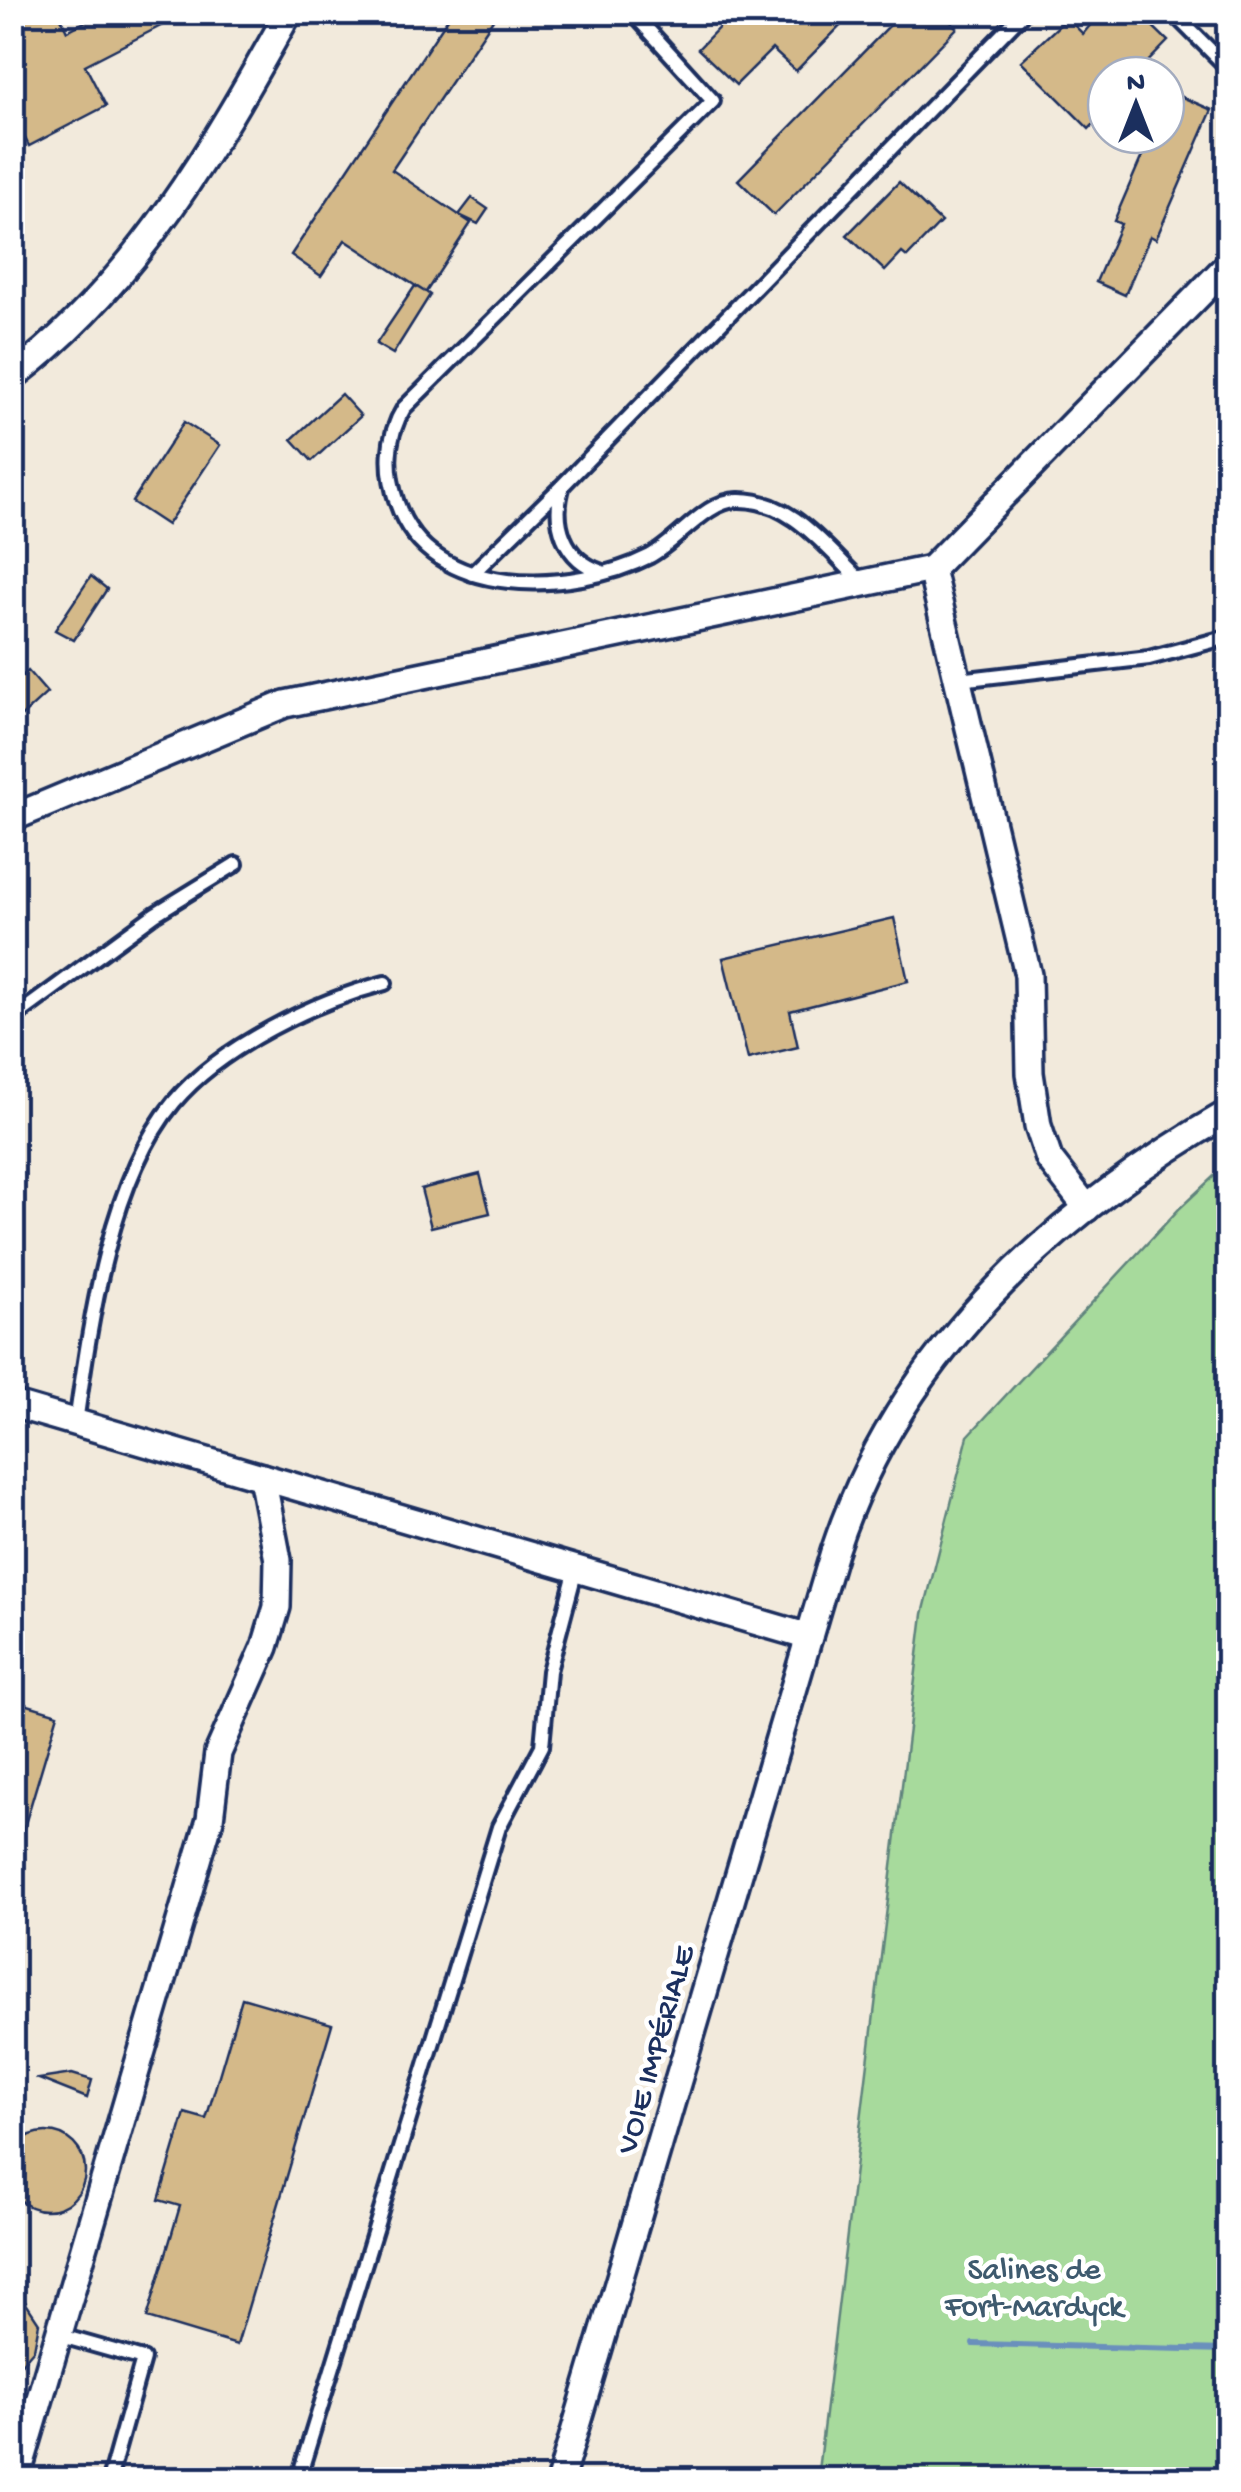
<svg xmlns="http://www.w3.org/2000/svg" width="1241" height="2492" font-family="'Gochi Hand',sans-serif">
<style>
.built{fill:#f2eadc;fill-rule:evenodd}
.green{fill:#a7da9c;stroke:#61847d;stroke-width:2.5}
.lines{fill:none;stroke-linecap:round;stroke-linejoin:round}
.stream{stroke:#6a90bc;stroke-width:6}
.building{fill:#d4b989;stroke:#1b2f5e;stroke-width:2.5}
.lane-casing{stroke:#1b2f5e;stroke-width:20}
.street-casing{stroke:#1b2f5e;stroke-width:32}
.lane{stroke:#fff;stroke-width:12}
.street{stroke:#fff;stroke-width:25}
.labels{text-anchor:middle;stroke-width:9;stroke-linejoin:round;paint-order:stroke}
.street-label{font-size:32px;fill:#1b2f5e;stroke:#fff}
.park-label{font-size:32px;fill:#3e5a6e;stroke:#fff}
</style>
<rect width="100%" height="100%" fill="#fff"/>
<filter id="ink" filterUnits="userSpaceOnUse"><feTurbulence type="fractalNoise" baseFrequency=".01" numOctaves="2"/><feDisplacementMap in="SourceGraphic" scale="20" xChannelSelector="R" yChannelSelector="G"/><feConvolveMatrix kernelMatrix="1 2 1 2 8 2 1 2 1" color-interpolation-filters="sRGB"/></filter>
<g filter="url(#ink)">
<!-- built -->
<path class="built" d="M12,13H1228V1163L1180,1208L923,1614L817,2479H13ZM1106,75H1166V135H1106Z"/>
<!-- green -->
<polygon class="green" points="1228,1163 1228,2479 817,2479 923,1614 968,1436 1180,1208"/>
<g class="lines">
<!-- stream -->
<polyline class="stream" points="973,2344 1228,2350"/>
</g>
<!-- building -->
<g class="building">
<polygon points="12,12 58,12 67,31 104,12 188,12 85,65 106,106 29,146 12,113"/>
<polygon points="452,12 498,12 392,170 471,223 426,292 430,295 393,354 376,344 415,286 425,292 345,240 321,276 291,255"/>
<polygon points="734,12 854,12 796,71 772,49 736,85 698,49"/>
<polygon points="896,12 941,12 957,28 774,215 738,180 896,19"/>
<polygon points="1101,12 1138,12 1168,41 1135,75 1106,75 1106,111 1089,129 1021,61 1067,18 1083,34"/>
<polygon points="1166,90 1212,110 1156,239 1150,236 1125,295 1096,282 1121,224 1114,221 1151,135 1166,135"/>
<polygon points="899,182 941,222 907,257 902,253 885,271 847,235"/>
<polygon points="472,198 488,209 478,224 459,215"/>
<polygon points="341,394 361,416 312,461 292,439"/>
<polygon points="184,422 220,445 167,525 132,502"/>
<polygon points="91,576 107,589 74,640 55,630"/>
<polygon points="28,671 47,693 12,725 12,685"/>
<polygon points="894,918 908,981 790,1011 798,1047 748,1059 723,958"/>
<polygon points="480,1174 490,1213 431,1227 421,1189"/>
<polygon points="18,1702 58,1714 17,1851 12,1851 12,1721"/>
<polygon points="242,1998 332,2024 237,2345 147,2318 180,2206 159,2200 185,2113 206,2119"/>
<polygon points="72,2074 92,2080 87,2098 39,2079"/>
<circle cx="46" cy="2171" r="39"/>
<polygon points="12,2282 39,2323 34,2349 12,2374"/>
</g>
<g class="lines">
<defs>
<g id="lane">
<path d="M632,12L713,101L404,408C386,437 386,471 397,503C430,601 573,595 650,556C678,541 707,500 738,500C791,499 826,548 861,581"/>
<polyline points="1172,12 1228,68"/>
<polyline points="12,250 12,263"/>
<path d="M602,572C564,560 551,522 563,485L1024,12"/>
<polyline points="472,574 561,487"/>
<polyline points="959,680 1149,658 1228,637"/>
<polyline points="12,1019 155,914 236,864"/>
<path d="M76,1423C90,1325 109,1180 174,1102C221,1046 316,1001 385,983"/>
<polyline points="58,2335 143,2359 109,2480"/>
<polyline points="298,2480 499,1827 542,1746 549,1671 576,1569"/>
</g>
<g id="street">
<path d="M12,377C138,281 213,148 289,12"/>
<polyline points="931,569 1228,265"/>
<polyline points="12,818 285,704 931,569 1028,975 1030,1073 1038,1126 1049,1159 1087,1208"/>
<polyline points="12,1404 809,1637"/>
<polyline points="16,2480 210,1819 218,1753 265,1647 277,1607 278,1560 262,1477"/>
<path d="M560,2480L834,1552C899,1354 1051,1215 1228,1113"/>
</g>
</defs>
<!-- lane casing -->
<use href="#lane" class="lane-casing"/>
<!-- street casing -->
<use href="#street" class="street-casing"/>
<!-- lane -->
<use href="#lane" class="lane"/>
<!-- street -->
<use href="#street" class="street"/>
</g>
</g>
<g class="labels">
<!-- street labels -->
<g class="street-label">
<text transform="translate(653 2049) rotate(-74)" y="11">VOIE IMPÉRIALE</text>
</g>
<!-- park labels -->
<g class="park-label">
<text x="1034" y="2278">Salines de<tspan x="1034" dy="37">Fort-Mardyck</tspan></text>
</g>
</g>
<!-- margin -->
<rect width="1241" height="2492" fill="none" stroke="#fff" stroke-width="50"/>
<rect x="25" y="25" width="1191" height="2442" fill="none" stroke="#1b2f5e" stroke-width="4" filter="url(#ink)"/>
<!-- north arrow -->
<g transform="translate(1136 105)"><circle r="48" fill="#ffffff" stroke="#a4acbf" stroke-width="2.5"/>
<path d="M0-8L18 38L0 25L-18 38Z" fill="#1b2f5e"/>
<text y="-15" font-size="28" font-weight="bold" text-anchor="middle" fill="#1b2f5e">N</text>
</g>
</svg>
